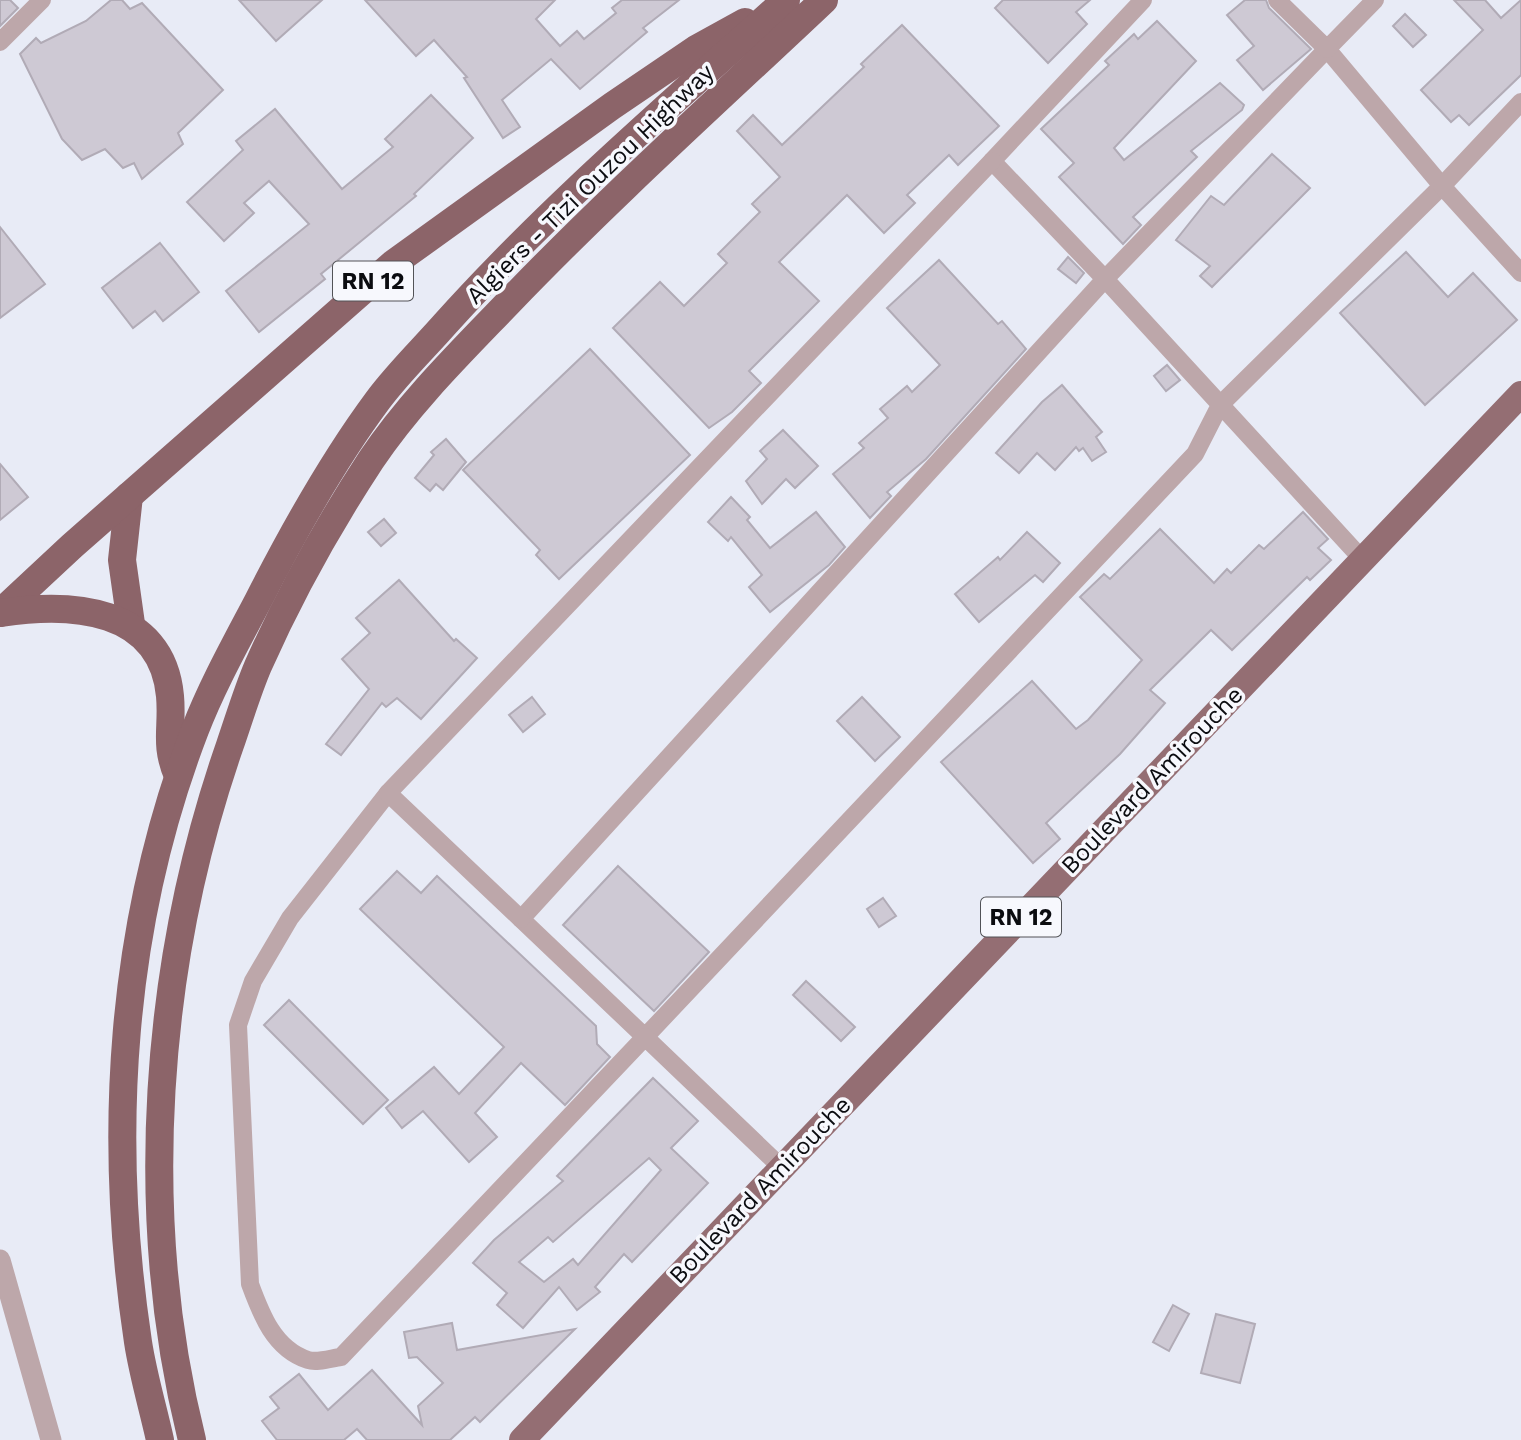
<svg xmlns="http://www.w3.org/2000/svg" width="1521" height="1440" font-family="'Work Sans',sans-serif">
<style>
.building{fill:#cec9d4;stroke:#b1abb6;stroke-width:2;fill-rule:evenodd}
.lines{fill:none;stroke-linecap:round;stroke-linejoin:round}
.minor{stroke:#bda7aa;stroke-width:18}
.tertiary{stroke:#bda7aa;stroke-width:21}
.primary{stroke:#946e73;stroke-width:26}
.trunk{stroke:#8c6469;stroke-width:28}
.labels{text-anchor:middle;stroke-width:7;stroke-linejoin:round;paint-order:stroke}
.shield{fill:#f7f8fd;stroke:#525357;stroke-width:2}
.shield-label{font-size:23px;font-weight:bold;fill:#0b0c10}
.street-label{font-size:24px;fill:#0b0c10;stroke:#f7f8fd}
</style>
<rect width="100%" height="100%" fill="#e8ebf6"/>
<!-- building -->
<g class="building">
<polygon points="0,0 10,0 18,8 0,26"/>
<polygon points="111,0 122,0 130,9 142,3 223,90 178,133 183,144 142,179 134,163 123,168 105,149 82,160 62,139 20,54 36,38 41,43 86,21"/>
<polygon points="239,0 322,0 276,41"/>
<polygon points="365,0 555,0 536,19 560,46 577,31 584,39 616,13 612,8 622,0 679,0 643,28 647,32 580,89 551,59 502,100 520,127 503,138 464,78 467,77 434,40 416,56"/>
<polygon points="1003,0 1090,0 1076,12 1087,24 1048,63 995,8"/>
<polygon points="1245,0 1266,0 1269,8 1311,49 1263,90 1237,60 1254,46 1227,15"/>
<polygon points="1454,0 1485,0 1501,18 1521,0 1521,75 1469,125 1459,115 1451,122 1421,90 1483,30"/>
<polygon points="1405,14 1426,35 1413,47 1393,26"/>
<polygon points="1157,21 1196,61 1114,148 1124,160 1220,83 1244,105 1242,110 1191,151 1197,157 1133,217 1141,225 1123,244 1059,177 1074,163 1041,129 1109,65 1105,61 1134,34 1138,39"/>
<polygon points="902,25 999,126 958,165 949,155 907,195 915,203 884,233 847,195 779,262 819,301 749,371 761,383 732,412 709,428 613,328 660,282 684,306 727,263 718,254 760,212 752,204 780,177 737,131 753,115 782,145 864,67 861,64"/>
<polygon points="431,95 473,138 414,194 416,196 321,274 325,279 259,332 226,291 309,224 269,181 244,203 254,213 224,241 187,202 243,150 236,141 275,109 342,189 393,147 385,139"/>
<polygon points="1272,154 1310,188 1212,287 1200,276 1210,266 1176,240 1211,196 1224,205"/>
<polygon points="0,227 45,284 0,318"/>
<polygon points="160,243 199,292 163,321 155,311 133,328 102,288"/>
<polygon points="1406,252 1448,297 1473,273 1517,320 1425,405 1340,313"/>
<polygon points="1068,257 1084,273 1076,283 1058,269"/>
<polygon points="939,260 998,324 1002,321 1026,349 926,459 887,492 891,496 870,518 833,474 864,448 859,443 888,418 880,409 907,386 912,392 940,365 887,308"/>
<polygon points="590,349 690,455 559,579 536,555 540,550 463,470"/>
<polygon points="1167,365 1180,380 1166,391 1154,376"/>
<polygon points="1062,385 1102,432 1096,437 1106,452 1092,461 1083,448 1079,451 1076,447 1055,470 1037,453 1019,473 996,453 1042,402"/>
<polygon points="783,430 818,466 795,488 786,479 762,504 746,481 767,459 760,451"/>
<polygon points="446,439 466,462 443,490 436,484 430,491 415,478 434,455 431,452"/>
<polygon points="0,464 28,497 0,520"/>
<polygon points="731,497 750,517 747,520 770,548 816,512 845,547 829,565 770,612 749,587 762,575 731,537 728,541 708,522"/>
<polygon points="1303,512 1328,539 1318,548 1331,560 1310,580 1307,577 1232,650 1211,630 1150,690 1165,703 1120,754 1046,823 1060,839 1033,863 941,762 1032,681 1076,729 1088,720 1142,660 1080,597 1104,574 1110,579 1160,529 1214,583 1227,569 1231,573 1259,545 1264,549"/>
<polygon points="384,519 396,533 381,546 368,532"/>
<polygon points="1027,532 1060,563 1043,582 1035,575 979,622 955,594 998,557 1000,560"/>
<polygon points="399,580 454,641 456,639 477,658 421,719 397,698 386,707 382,703 341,755 326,744 369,689 342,659 370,633 356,618"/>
<polygon points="532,697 545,714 523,732 509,715"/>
<polygon points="862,697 900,737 875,761 837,721"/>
<polygon points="618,866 709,952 654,1011 563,925"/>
<polygon points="397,871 421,893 437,876 596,1026 597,1044 610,1057 565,1105 521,1063 475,1113 497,1137 469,1162 423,1111 402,1128 386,1108 434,1067 459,1094 504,1047 360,909"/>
<polygon points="883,898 896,916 879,927 867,909"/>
<polygon points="806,981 855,1027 841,1041 793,995"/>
<polygon points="289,1000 388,1100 363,1124 264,1025"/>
<path d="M653,1078L698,1121L671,1148L708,1183L632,1262L624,1254L595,1287L600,1292L577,1310L559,1287L523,1328L497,1305L507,1293L473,1263L494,1240L563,1181L557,1176ZM649,1158L661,1170L578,1265L573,1259L544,1282L519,1262L548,1237L553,1242Z"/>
<polygon points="1173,1305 1189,1314 1169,1351 1153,1342"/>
<polygon points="1216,1314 1255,1324 1240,1383 1201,1373"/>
<polygon points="452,1323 457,1350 575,1329 480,1422 475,1417 450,1440 367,1440 357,1429 344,1440 277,1440 262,1421 279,1408 270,1397 299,1374 328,1410 372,1370 422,1425 418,1406 443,1383 417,1357 409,1358 404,1332"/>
</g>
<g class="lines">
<!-- minor -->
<g class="minor">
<polyline points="1143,0 992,161 1105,279 1327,49 1442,186 1220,405 1195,454 645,1037 521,919 1105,279 1363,560"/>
<polyline points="1277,0 1327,49 1375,0"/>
<polyline points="0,42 42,0"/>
<polyline points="1521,102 1442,186 1521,273"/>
<path d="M388,793L290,918L253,981L238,1025L250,1284C261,1314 274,1349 308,1360C317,1363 332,1358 341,1357L645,1037L782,1168"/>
<polyline points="521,919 388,793 992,161"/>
</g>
<!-- tertiary -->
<polyline class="tertiary" points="0,1260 51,1440"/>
<!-- primary -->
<polyline class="primary" points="522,1440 1521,394"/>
<!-- trunk -->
<g class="trunk">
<polyline points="129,496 122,560 131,624"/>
<polyline points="0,613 72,546 394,263 612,106 696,49 745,22"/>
<path d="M1,613C70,602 162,607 170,696C173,728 164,744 178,776"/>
<path d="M160,1440C153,1408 143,1375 138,1342C107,1136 120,925 195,730C212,686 236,643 258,601C293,532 332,462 378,400C398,373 423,349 445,324C550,207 670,105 786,0"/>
<path d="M192,1440C136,1216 154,963 230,745C239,719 247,692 258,666C289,596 329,524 371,460C410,402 461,352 509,302C610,197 718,100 824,0"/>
</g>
</g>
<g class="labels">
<!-- shield labels -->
<g class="shield">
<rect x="333" y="261.5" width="80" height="39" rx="5"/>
<rect x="981" y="897.5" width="80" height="39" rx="5"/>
</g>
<g class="shield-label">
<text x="373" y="289">RN 12</text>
<text x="1021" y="925">RN 12</text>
</g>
<!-- street labels -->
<g class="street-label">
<text transform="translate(590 184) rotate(-44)" y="8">Algiers - Tizi Ouzou Highway</text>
<text transform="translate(1152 780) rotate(-46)" y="8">Boulevard Amirouche</text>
<text transform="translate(760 1190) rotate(-46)" y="8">Boulevard Amirouche</text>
</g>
</g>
</svg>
